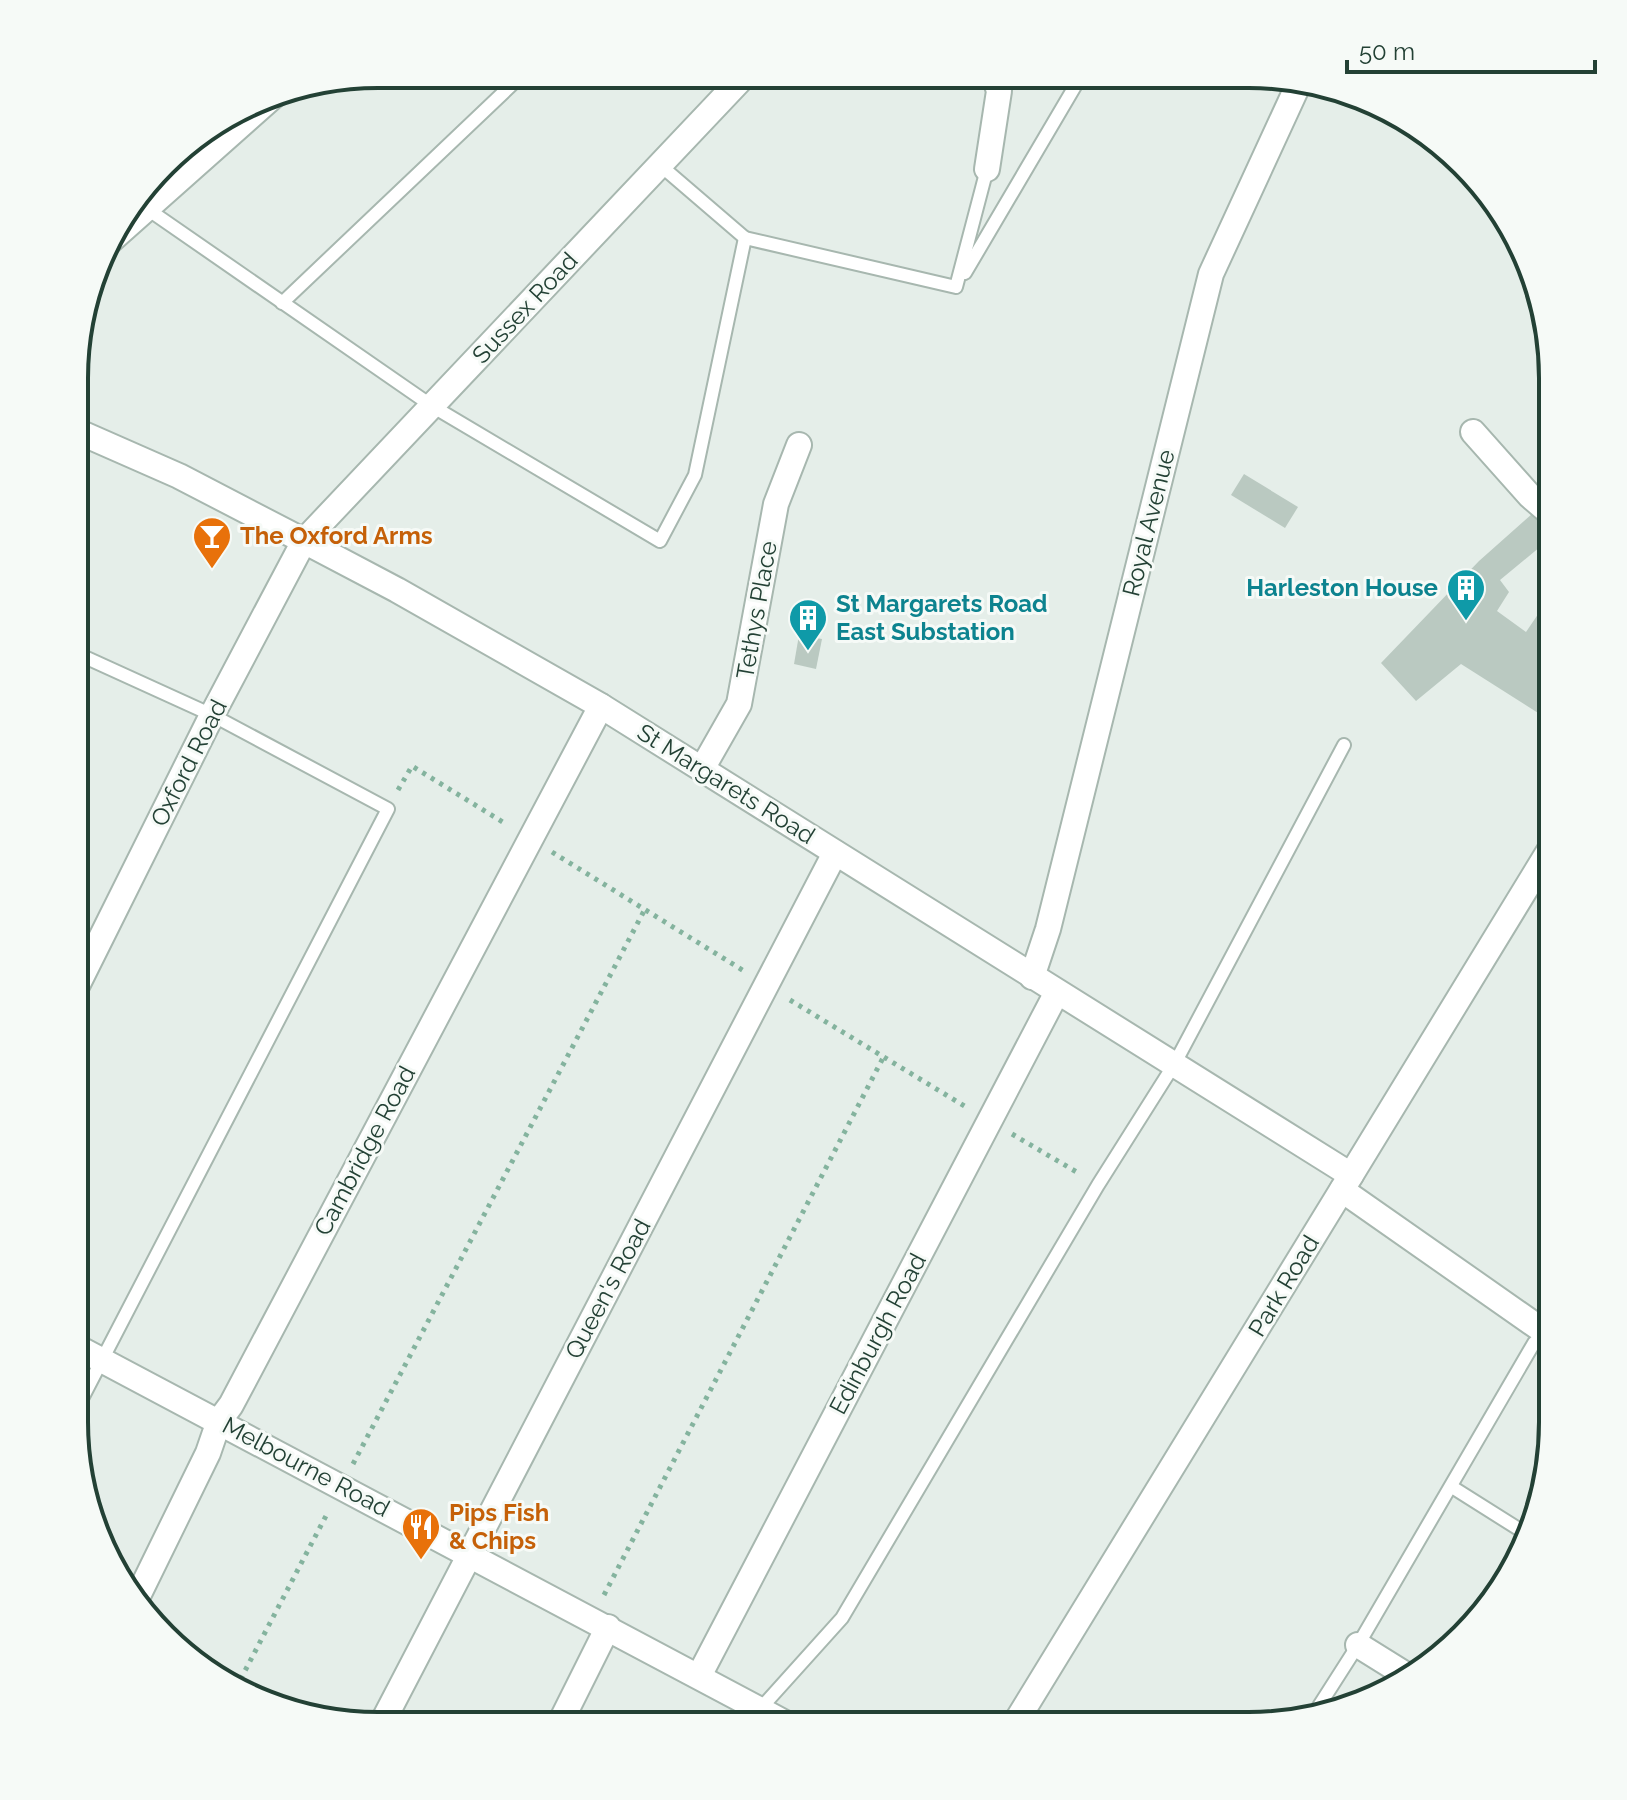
<svg xmlns="http://www.w3.org/2000/svg" width="1627" height="1800" font-family="Raleway,sans-serif">
<style>
.building{fill:#bac9c1}
.lines{fill:none;stroke-linecap:round;stroke-linejoin:round}
.service-casing{stroke:#a7b7af;stroke-width:16}
.minor-casing{stroke:#a7b7af;stroke-width:28}
.tertiary-casing{stroke:#a7b7af;stroke-width:28}
.path{stroke:#84b39e;stroke-width:5;stroke-dasharray:4 6;stroke-linecap:butt}
.service{stroke:#fff;stroke-width:12}
.minor{stroke:#fff;stroke-width:24}
.tertiary{stroke:#fff;stroke-width:24}
.labels{text-anchor:middle;stroke-width:6;stroke-linejoin:round;paint-order:stroke}
.street-label{font-size:24px;fill:#234135;stroke:#f6faf7}
.food-label{font-size:24px;font-weight:bold;fill:#c56008;stroke:#f6faf7;text-anchor:start}
.culture-label{font-size:24px;font-weight:bold;fill:#0d838f;stroke:#f6faf7;text-anchor:end}
.rim{fill:none;stroke:#234135;stroke-width:4}
</style>
<rect width="100%" height="100%" fill="#e5eee9"/>
<!-- building -->
<g class="building">
<polygon points="1244,474 1298,507 1285,528 1231,495"/>
<polygon points="1532,514 1552,537 1500,580 1509,592 1497,611 1526,632 1547,601 1552,605 1552,709 1546,718 1461,664 1416,701 1381,663 1479,561"/>
<polygon points="799,635 822,639 816,669 794,664"/>
</g>
<g class="lines">
<defs>
<g id="service">
<polyline points="660,165 745,238"/>
<polyline points="146,208 432,406 660,541 695,475 745,238 956,287 987,169"/>
<polyline points="965,273 1081,76"/>
<polyline points="282,303 523,74"/>
<polyline points="75,1412 388,809 212,715 78,654"/>
<polyline points="1452,1487 1525,1533"/>
<polyline points="761,1708 842,1618 1098,1185 1175,1063 1344,745"/>
<polyline points="1312,1717 1358,1645 1534,1343 1546,1331"/>
</g>
<g id="minor">
<polyline points="987,169 999,91 994,76"/>
<polyline points="109,242 279,91"/>
<polyline points="1473,432 1530,496 1552,515"/>
<polyline points="702,769 739,704 776,504 799,445"/>
<polyline points="1032,977 1048,929 1211,274 1300,81"/>
<polyline points="77,986 212,715 304,541 745,75"/>
<polyline points="1342,1190 1552,1337"/>
<polyline points="75,1346 789,1725"/>
<polyline points="136,1600 208,1453 219,1421 231,1405 601,706"/>
<polyline points="1358,1645 1411,1678"/>
<polyline points="699,1676 1057,992"/>
<polyline points="381,1725 835,853"/>
<polyline points="559,1725 608,1627"/>
<polyline points="1014,1725 1351,1175"/>
</g>
<polyline id="tertiary" points="79,432 179,476 304,541 397,590 601,706 1351,1175 1552,846"/>
</defs>
<!-- service casing -->
<use href="#service" class="service-casing"/>
<!-- minor casing -->
<use href="#minor" class="minor-casing"/>
<!-- tertiary casing -->
<use href="#tertiary" class="tertiary-casing"/>
<!-- path -->
<g class="path">
<polyline points="398,790 412,766 506,824"/>
<polyline points="552,852 744,971"/>
<polyline points="790,1000 966,1107"/>
<polyline points="1012,1134 1080,1174"/>
<polyline points="353,1464 645,909"/>
<polyline points="604,1595 884,1056"/>
<polyline points="236,1688 328,1512"/>
</g>
<!-- service -->
<use href="#service" class="service"/>
<!-- minor -->
<use href="#minor" class="minor"/>
<!-- tertiary -->
<use href="#tertiary" class="tertiary"/>
</g>
<!-- icons -->
<defs>
<symbol id="bar-pin" viewBox="-11 -11 22 30"><path d="M0 17L-7.5 6A9.5 9.5 0 1 1 7.5 6Z" fill="#e8710a" stroke="#f6faf7"/><path d="M-6-5H6L.8 .8V4.5H3.5V6h-7V4.5H-.8V.8Z" fill="#fff"/></symbol>
<symbol id="building-pin" viewBox="-11 -11 22 30"><path d="M0 17L-7.5 6A9.5 9.5 0 1 1 7.5 6Z" fill="#0f9aa8" stroke="#f6faf7"/><path d="M-4-6H4V6H1V3H-1V6H-4ZM-2.5-4.3h1.7v1.8h-1.7ZM.8-4.3h1.7v1.8H.8ZM-2.5-1h1.7V.8h-1.7ZM.8-1h1.7V.8H.8Z" fill="#fff"/></symbol>
<symbol id="restaurant-pin" viewBox="-11 -11 22 30"><path d="M0 17L-7.5 6A9.5 9.5 0 1 1 7.5 6Z" fill="#e8710a" stroke="#f6faf7"/><path d="M-5-6h1v4h1v-4h1v4h1v-4h1v5L-1.5 .5V6h-2V.5L-5-1ZM5-6V6H3V1.5H1.5Q1.5-4 5-6Z" fill="#fff"/></symbol>
</defs>
<g fill-rule="evenodd">
<use href="#bar-pin" x="190" y="514" width="44" height="60"/>
<use href="#building-pin" x="1444" y="566" width="44" height="60"/>
<use href="#building-pin" x="786" y="596" width="44" height="60"/>
<use href="#restaurant-pin" x="399" y="1505" width="44" height="60"/>
</g>
<g class="labels">
<!-- street labels -->
<g class="street-label">
<text transform="translate(525 308) rotate(-47)" y="8">Sussex Road</text>
<text transform="translate(1149 523) rotate(-76)" y="8">Royal Avenue</text>
<text transform="translate(757 610) rotate(-80)" y="8">Tethys Place</text>
<text transform="translate(189 763) rotate(-63)" y="8">Oxford Road</text>
<text transform="translate(726 784) rotate(32)" y="8">St Margarets Road</text>
<text transform="translate(365 1151) rotate(-62)" y="8">Cambridge Road</text>
<text transform="translate(1284 1286) rotate(-59)" y="8">Park Road</text>
<text transform="translate(608 1289) rotate(-62)" y="8">Queen's Road</text>
<text transform="translate(878 1334) rotate(-62)" y="8">Edinburgh Road</text>
<text transform="translate(306 1467) rotate(28)" y="8">Melbourne Road</text>
</g>
<!-- food labels -->
<g class="food-label">
<text x="240" y="544">The Oxford Arms</text>
<text x="449" y="1521">Pips Fish<tspan x="449" dy="28">&amp; Chips</tspan></text>
</g>
<!-- culture labels -->
<g class="culture-label">
<text x="1438" y="596">Harleston House</text>
<text x="836" y="612" text-anchor="start">St Margarets Road<tspan x="836" dy="28">East Substation</tspan></text>
</g>
</g>
<!-- crop -->
<path d="M0 0H1627V1800H0ZM378 88H1249A290 290 0 0 1 1539 378V1422A290 290 0 0 1 1249 1712H378A290 290 0 0 1 88 1422V378A290 290 0 0 1 378 88Z" fill="#f6faf7" fill-rule="evenodd"/>
<path class="rim" d="M378 88H1249A290 290 0 0 1 1539 378V1422A290 290 0 0 1 1249 1712H378A290 290 0 0 1 88 1422V378A290 290 0 0 1 378 88Z"/>
<!-- scale -->
<path d="M1347 60v12h248v-12" fill="none" stroke="#234135" stroke-width="4"/>
<text x="1359" y="60" font-size="24" fill="#234135" stroke="#f6faf7" stroke-width="6" paint-order="stroke">50 m</text>
</svg>
